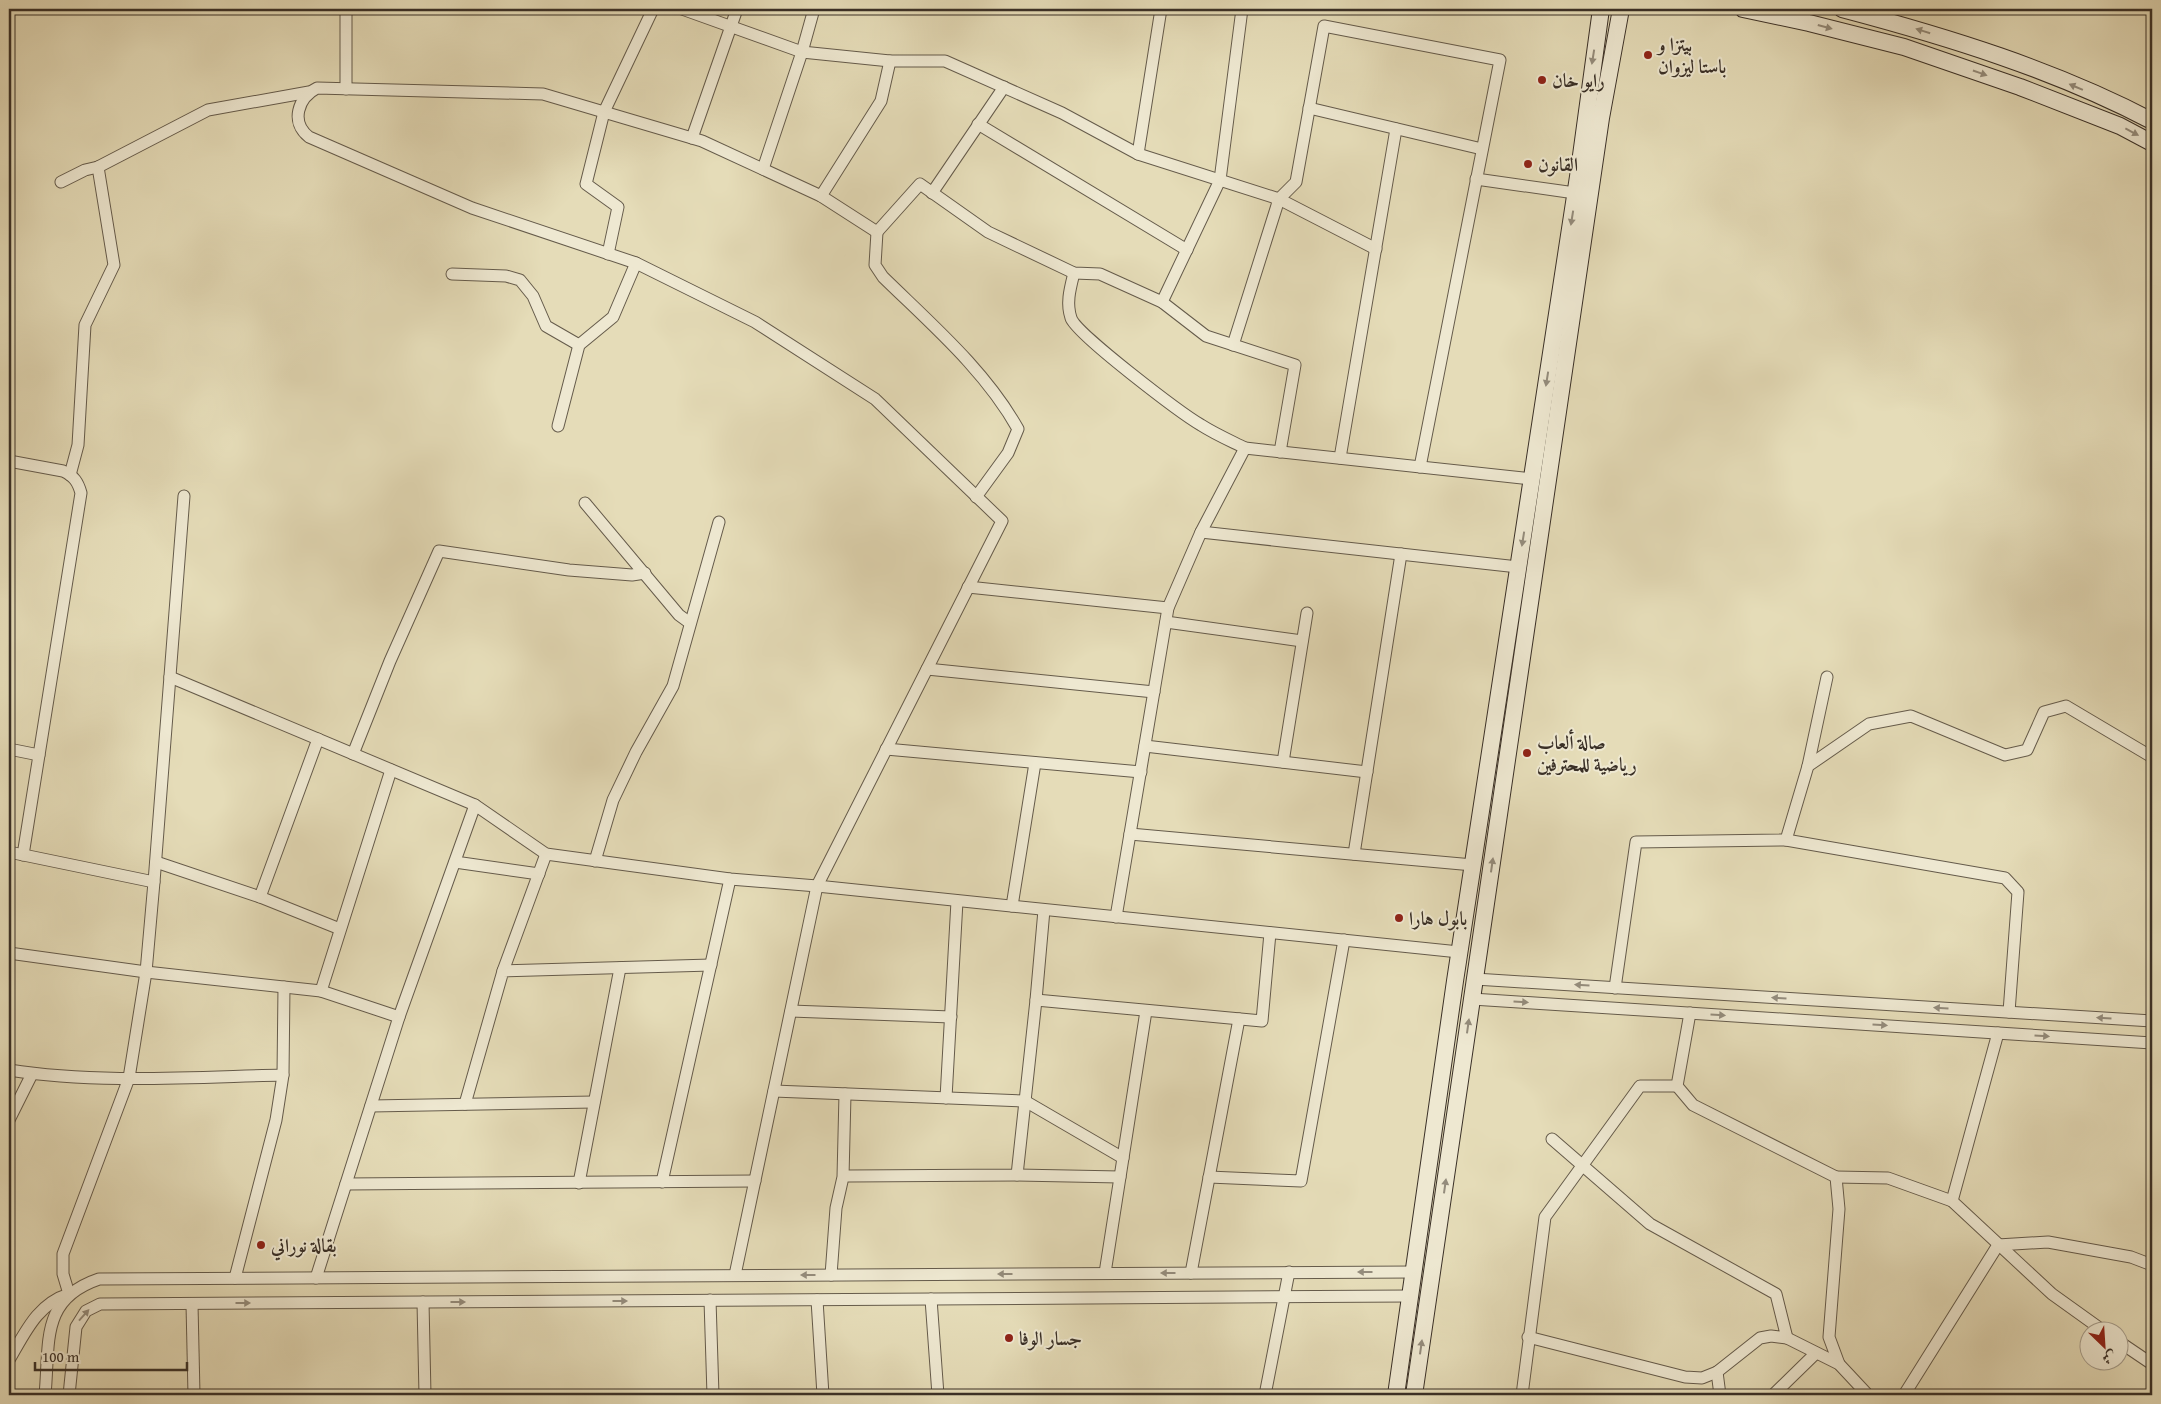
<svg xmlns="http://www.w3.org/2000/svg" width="2161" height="1404" font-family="'Gentium Book Plus',Amiri,serif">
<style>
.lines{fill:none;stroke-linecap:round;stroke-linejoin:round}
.minor-casing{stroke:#655b4b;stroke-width:13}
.secondary-casing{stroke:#3a3027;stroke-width:18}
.minor{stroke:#eee8d1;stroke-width:11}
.secondary{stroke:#eee8d1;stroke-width:16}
.oneway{fill:#948c7c}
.poi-dot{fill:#8f2418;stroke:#eee8d1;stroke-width:2}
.labels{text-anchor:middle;stroke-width:4;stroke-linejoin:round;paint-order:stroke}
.poi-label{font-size:19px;font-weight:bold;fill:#3a3027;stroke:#eee8d1;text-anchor:start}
</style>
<rect width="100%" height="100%" fill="#e5dcb8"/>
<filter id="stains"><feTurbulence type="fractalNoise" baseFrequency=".004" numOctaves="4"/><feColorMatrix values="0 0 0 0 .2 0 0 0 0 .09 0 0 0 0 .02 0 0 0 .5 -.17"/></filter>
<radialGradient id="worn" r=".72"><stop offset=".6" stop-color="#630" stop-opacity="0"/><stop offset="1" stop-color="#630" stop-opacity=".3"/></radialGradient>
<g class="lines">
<defs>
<g id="minor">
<polyline points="346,9 346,89"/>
<polyline points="682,9 802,52 890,61 945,61 1062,113 1138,154 1279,199 1233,345"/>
<polyline points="1309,108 1482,149"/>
<polyline points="978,124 1187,250"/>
<polyline points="692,138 737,9"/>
<polyline points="1138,154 1161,9"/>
<polyline points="763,169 802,52 814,9"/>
<polyline points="1476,179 1575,193"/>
<polyline points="61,182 85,170 98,167 208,110 309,92"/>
<polyline points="932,193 1004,87"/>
<polyline points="821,196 881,101 890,61"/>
<path d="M877,232L875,265L883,277C931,324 985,370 1018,429L1008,453L976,497"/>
<polyline points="1376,249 1279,199 1296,182 1324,26 1500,60 1420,467"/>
<polyline points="608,254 618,207 586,184 604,112 653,9"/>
<path d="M1074,273C1070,289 1066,303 1071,318C1076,334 1182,414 1201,425C1215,434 1231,441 1245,448"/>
<polyline points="452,274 506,276 520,280 533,296 546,326 579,345"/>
<polyline points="1162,302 1220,180 1242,9"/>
<polyline points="558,426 579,345 613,317 636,263"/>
<polyline points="1340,458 1396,129"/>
<path d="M9,461L63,471C74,476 78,482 81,493L23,855"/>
<polyline points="70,475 78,445 85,325 114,265 98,167"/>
<polyline points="585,503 679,615 690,623"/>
<polyline points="1201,532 1518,567"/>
<polyline points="968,587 1168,608"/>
<polyline points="1166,622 1302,641"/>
<polyline points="927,669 1154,692"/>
<polyline points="170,677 475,805"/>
<polyline points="1145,746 1367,772"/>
<polyline points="9,749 39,755"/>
<polyline points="886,749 1141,772"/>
<polyline points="353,754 390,661 439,551 569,570 632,575 645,573"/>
<polyline points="1283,762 1307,613"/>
<polyline points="1808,766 1827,677"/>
<polyline points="1130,834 1473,865"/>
<polyline points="1786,840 2005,878 2018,892 2009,1012"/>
<polyline points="9,852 154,882"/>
<polyline points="1354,854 1401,554"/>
<polyline points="595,861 613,800 636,752 673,686 719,522"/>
<polyline points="156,862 260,897 340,929"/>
<polyline points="455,862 539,874"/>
<polyline points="260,897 318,739"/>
<polyline points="1012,906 1035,763"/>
<polyline points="1116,917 1168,608 1201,532 1245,448 1532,479"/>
<polyline points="9,953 146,972 321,991 399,1017"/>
<polyline points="503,971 546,854"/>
<polyline points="1475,979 2152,1021"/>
<polyline points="1615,988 1636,842 1786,840 1808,766 1869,724 1911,716 2005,755 2027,750 2044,712 2066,706 2152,757"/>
<polyline points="321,991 391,770"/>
<polyline points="1472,999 2152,1043"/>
<polyline points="1036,1000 1262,1021 1270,933"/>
<polyline points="791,1011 951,1017"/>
<path d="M9,1070C96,1084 195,1077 283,1075"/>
<polyline points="1677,1086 1693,1105 1836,1177 1839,1209 1829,1337 1839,1364"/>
<polyline points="774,1091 1025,1101 1123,1158"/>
<polyline points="946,1098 957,901"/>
<polyline points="465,1104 503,971 711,965"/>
<polyline points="371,1106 594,1102"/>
<polyline points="9,1120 32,1074"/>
<polyline points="1017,1175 1120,1177"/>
<polyline points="848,1176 1017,1175 1036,1000 1044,910"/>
<polyline points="1209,1177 1301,1181 1344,940"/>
<polyline points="1836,1177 1888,1178 1952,1201 2052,1294 2105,1332"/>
<polyline points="662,1182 730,879"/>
<polyline points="579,1183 620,968"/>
<polyline points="346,1184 755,1181"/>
<polyline points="1952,1201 1998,1033"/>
<polyline points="1105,1273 1146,1011"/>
<polyline points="1191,1273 1239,1019"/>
<path d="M735,1275L817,886L1002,521L875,399L755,322L636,263L472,208L309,137C290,122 298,98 317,88L543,94L702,141L821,196L877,232L920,184L988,232L1074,273L1100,274L1162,302L1206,336L1295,365L1280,452"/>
<polyline points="831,1275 836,1208 843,1177 845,1094"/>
<polyline points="235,1278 276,1120 283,1075 284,987"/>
<polyline points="316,1278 399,1017 475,805 546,854 730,879 817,886 1459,952"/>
<polyline points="931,1299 938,1395"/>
<polyline points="710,1300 713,1395"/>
<polyline points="817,1300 823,1395"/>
<polyline points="423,1302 425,1395"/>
<polyline points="192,1304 194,1395"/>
<polyline points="1528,1337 1685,1377 1702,1378 1717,1372 1760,1338 1771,1336 1787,1338 1776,1294 1650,1224 1552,1139"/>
<polyline points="1787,1338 1839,1364 1868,1395"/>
<polyline points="2118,1341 2152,1364"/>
<path d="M9,1360C25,1333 37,1304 69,1294L63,1274V1254L129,1078L146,972L154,882L184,496"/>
<polyline points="1717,1372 1720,1395"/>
<path d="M45,1395C50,1342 40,1299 99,1279L1414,1272"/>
<polyline points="69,1395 76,1327 86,1311 100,1304 1410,1296"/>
<polyline points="1265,1395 1289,1272"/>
<polyline points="1522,1395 1545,1217 1640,1086 1677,1086 1690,1013"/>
<polyline points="1773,1395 1816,1353"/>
<polyline points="1904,1395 1998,1245 2048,1242 2131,1257 2152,1265"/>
</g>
<g id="secondary">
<polyline points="1743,9 1809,23 1904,47 2020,87 2120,126 2152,143"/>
<path d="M1842,9C1948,37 2055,70 2152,121"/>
<polyline points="1396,1395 1455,981 1579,170 1601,9"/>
<polyline points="1414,1395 1601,118 1621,9"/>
</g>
</defs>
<!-- minor casing -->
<use href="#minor" class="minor-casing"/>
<!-- secondary casing -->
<use href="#secondary" class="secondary-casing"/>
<!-- minor -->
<use href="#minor" class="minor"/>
<!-- secondary -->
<use href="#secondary" class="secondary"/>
</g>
<!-- one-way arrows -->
<defs><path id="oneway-solid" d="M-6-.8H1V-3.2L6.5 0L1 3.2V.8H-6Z" transform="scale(1.25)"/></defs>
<g class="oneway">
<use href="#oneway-solid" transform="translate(1825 27) rotate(15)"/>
<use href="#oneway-solid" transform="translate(1923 31) rotate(-163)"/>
<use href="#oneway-solid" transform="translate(1593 57) rotate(99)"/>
<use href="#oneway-solid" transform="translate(1980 73) rotate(19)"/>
<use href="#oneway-solid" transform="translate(2076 87) rotate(-157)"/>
<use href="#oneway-solid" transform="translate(2132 132) rotate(28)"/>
<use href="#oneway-solid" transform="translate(1572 218) rotate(99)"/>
<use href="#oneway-solid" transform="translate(1547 379) rotate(99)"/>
<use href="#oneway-solid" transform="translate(1523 539) rotate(99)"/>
<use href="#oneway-solid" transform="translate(1492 865) rotate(-82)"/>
<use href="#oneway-solid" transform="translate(1582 985) rotate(-176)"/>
<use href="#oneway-solid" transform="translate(1779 998) rotate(-176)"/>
<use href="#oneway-solid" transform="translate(1521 1002) rotate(4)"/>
<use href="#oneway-solid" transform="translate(1941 1008) rotate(-176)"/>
<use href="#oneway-solid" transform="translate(1718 1015) rotate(4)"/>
<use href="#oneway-solid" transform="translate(2104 1018) rotate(-176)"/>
<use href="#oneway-solid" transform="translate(1880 1025) rotate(4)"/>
<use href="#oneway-solid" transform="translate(1468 1026) rotate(-82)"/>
<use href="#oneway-solid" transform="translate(2042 1036) rotate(4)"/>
<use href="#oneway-solid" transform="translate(1445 1186) rotate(-82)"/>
<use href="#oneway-solid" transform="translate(1365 1272) rotate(180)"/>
<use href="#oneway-solid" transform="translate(1168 1273) rotate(180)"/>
<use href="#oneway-solid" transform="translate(1005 1274) rotate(180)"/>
<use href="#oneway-solid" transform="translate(808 1275) rotate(180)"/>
<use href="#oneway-solid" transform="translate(620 1301)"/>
<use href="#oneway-solid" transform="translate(458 1302)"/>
<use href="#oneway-solid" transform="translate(243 1303)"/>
<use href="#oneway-solid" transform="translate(84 1315) rotate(-48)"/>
<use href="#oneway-solid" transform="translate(1421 1347) rotate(-82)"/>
</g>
<!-- markers -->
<g class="poi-dot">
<circle cx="1648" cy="55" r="5"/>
<circle cx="1542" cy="80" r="5"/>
<circle cx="1528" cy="164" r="5"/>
<circle cx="1527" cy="753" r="5"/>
<circle cx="1399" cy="918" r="5"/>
<circle cx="261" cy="1245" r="5"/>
<circle cx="1009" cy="1338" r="5"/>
</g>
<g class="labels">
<!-- poi labels -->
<g class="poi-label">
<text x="1658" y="51">بيتزا و<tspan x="1658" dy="22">باستا ليزوان</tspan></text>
<text x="1552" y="87">رايو خان</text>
<text x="1538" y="171">القانون</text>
<text x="1537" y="749">صالة ألعاب<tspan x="1537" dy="22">رياضية للمحترفين</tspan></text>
<text x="1409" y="925">بابول هارا</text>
<text x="271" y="1252">بقالة نوراني</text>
<text x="1019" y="1345">جسار الوفا</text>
</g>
</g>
<!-- margin -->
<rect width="2161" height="1404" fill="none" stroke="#e5dcb8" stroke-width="30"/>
<rect x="10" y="10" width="2141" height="1384" fill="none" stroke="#3a3027" stroke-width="2.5"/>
<rect x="15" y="15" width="2131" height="1374" fill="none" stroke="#3a3027"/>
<!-- north arrow -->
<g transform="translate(2104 1346) rotate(155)"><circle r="24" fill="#eee8d1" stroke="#a69e8d"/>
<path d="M0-4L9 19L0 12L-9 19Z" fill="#8f2418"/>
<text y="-8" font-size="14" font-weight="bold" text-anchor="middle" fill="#3a3027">ش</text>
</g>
<!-- scale -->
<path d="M35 1362v8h152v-8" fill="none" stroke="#3a3027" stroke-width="2.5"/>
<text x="42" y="1362" font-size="15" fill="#3a3027" stroke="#eee8d1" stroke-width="4" paint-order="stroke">100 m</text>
<rect width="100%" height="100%" filter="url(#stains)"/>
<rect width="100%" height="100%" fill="url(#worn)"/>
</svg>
